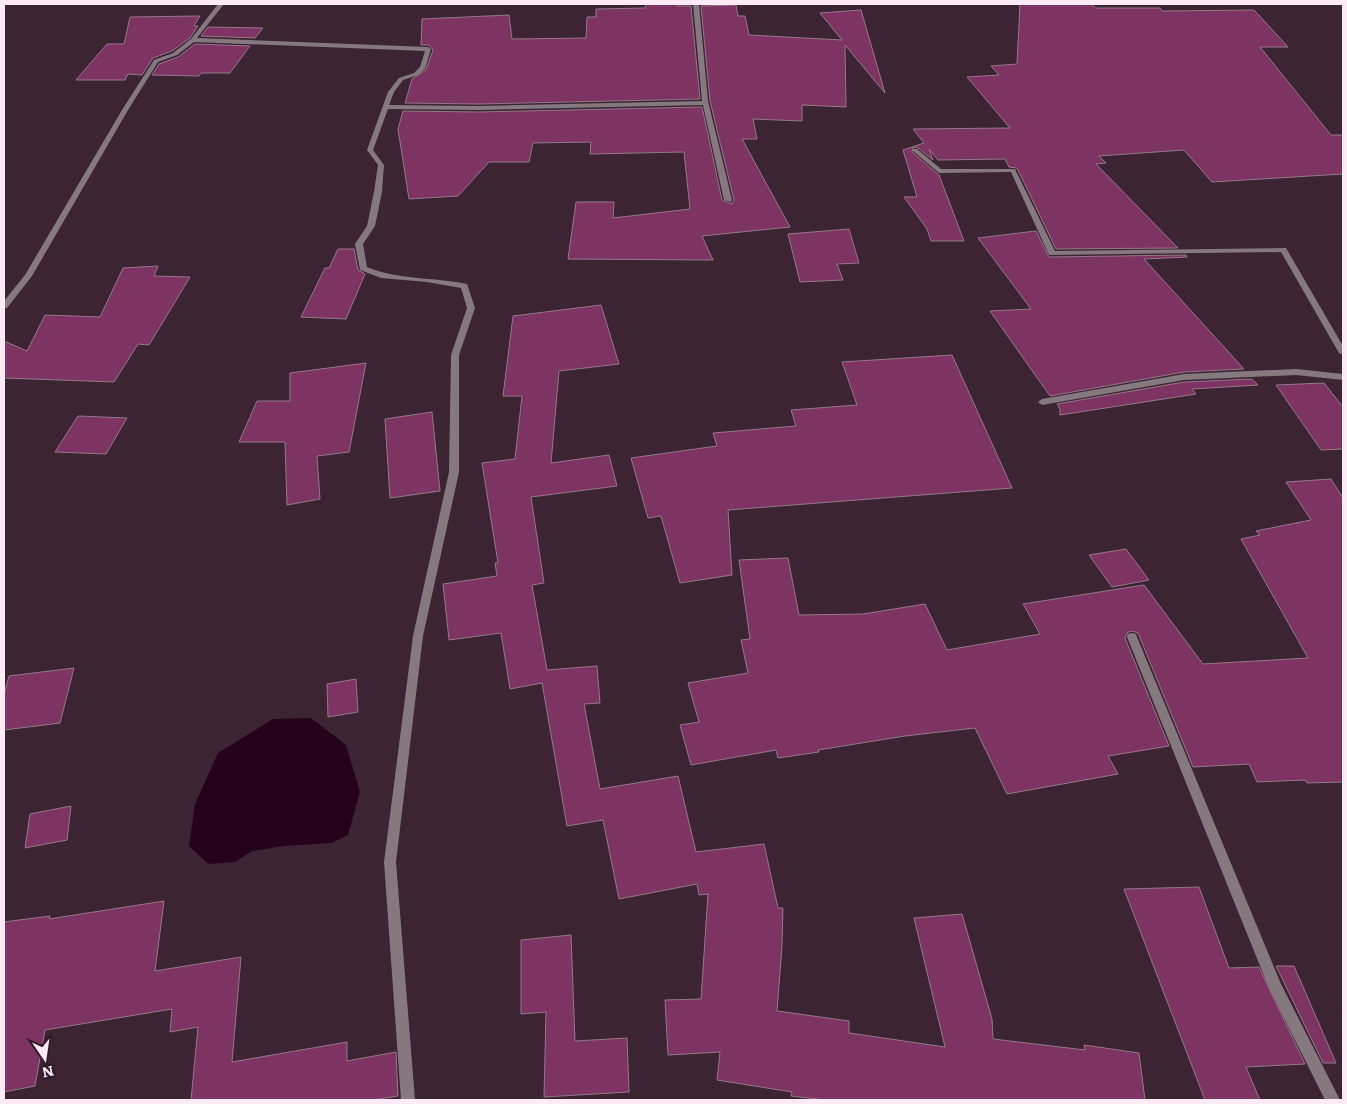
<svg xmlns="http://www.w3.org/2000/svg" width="1347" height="1104" font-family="Literata,serif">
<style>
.water{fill:#27031b}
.building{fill:#7d3463;stroke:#967889}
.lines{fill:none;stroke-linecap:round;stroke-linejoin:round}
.minor{fill:#85787f;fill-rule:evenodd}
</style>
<rect width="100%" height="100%" fill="#3c2432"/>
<!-- water -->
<polygon class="water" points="311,718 346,745 360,792 348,835 332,843 284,846 252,851 235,862 208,864 189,846 195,804 218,753 273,719"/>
<!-- building -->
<g class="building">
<polygon points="646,4 677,4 677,6 691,6 700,99 479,104 405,103 412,79 426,70 433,50 429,45 421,45 422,19 509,15 512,39 586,38 587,17 596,17 596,9 645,8"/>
<polygon points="1020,4 1092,4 1095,8 1160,8 1162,11 1254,10 1288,47 1260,47 1331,135 1343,135 1343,174 1212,182 1184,150 1099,156 1106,163 1096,164 1178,248 1056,249 1017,168 1009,167 1005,159 938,160 929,149 933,160 918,148 913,147 912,152 939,175 964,241 931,241 927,229 904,197 917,197 903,150 924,143 913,129 1010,128 967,77 999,75 991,66 1017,64"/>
<polygon points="736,5 738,16 745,16 749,35 842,40 820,13 861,10 885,93 845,45 846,107 802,105 802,121 753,119 757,139 742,139 790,227 702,236 713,260 568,259 576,202 614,202 613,218 690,209 684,152 590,154 591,142 533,143 529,162 489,162 458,196 409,199 398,129 403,111 479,112 702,107 722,200 732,204 734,200 710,101 701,6"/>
<polygon points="200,16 194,26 198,26 190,38 172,51 153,58 142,75 128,74 125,80 76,80 107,44 124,44 130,17"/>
<polygon points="208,27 263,28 255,38 201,36"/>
<polygon points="195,44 250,46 230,73 201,73 199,76 152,75 159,64 178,57"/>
<polygon points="849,229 859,263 837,264 843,280 800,282 788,234"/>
<polygon points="1036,231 1049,257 1186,255 1187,257 1144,259 1244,369 1184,372 1050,396 990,311 1031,309 978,238"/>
<polygon points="338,249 354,249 358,270 365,274 346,319 301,317 325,268 329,268"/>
<polygon points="158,266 154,276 190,277 149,345 138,344 114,382 4,378 4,341 27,351 45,315 100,317 123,268"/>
<polygon points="601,305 619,364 559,371 551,463 609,455 617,486 531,497 544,583 532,585 547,670 597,666 600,703 584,704 600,789 678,776 696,852 764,844 778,908 783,908 782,946 777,1011 849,1021 849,1033 945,1047 914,918 962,914 992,1019 993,1039 1085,1050 1084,1045 1139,1053 1145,1100 826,1100 791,1096 792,1092 717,1080 720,1052 668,1055 665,1000 701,999 708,894 699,895 697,884 619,899 603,820 567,826 542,683 510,689 501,633 449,640 443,584 497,576 495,563 498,563 482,463 515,459 522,396 503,396 513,316"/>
<polygon points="952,355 1012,488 728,510 732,575 680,583 661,516 648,518 631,458 717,446 713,433 796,426 791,410 857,405 842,362"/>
<polygon points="366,363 349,452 317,456 320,499 287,505 285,442 239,442 257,401 290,401 290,373"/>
<polygon points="1252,379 1258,385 1192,389 1196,394 1060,415 1060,409 1057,404 1184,382"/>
<polygon points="1324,383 1343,407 1343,449 1321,450 1276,385"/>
<polygon points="432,412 440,491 390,498 385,419"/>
<polygon points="78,416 127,418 106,454 55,452"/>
<polygon points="1331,479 1343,498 1343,782 1307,783 1305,780 1257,782 1249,764 1193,767 1138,633 1132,631 1128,632 1125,638 1169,746 1108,756 1118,774 1007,794 975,728 905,736 818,750 819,752 778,758 776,750 691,765 680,725 699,722 688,683 748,673 741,640 750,639 739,560 788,558 799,615 863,614 925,604 947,650 1040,634 1023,604 1144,585 1203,664 1308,658 1241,539 1260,535 1256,531 1311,520 1286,482"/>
<polygon points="1126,549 1149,580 1112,587 1089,555"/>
<polygon points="74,668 60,723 4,730 4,695 9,676"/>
<polygon points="356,679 358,712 328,717 327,684"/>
<polygon points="71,806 67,840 25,848 30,814"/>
<polygon points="1199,887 1229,968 1259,967 1305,1064 1246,1067 1260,1100 1205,1100 1124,889"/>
<polygon points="164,901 155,971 241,957 232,1062 347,1042 347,1061 396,1052 398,1096 373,1100 191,1100 198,1027 170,1032 172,1009 45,1030 35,1086 4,1092 4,922 50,916 49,919"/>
<polygon points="571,935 575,1041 627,1038 629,1092 544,1097 546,1012 521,1014 521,940"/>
<polygon points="1276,966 1294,966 1336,1063 1323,1063"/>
</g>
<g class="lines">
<!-- minor -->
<g class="minor">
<path d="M218,4H224L197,38L428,47L431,49L425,69L418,75L403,80L394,92L389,105L479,106L702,101L693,4H699L708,101L732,200L731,202L724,200L703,105L479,110L388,109L373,150L384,165L382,192L375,226L363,244L367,267C397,280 434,277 467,284L475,308L459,355V472L423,636L396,862L415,1100H401L384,862L413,636L449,472L451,355L467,308L461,288L427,282L381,278L360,270L355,244L367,226L374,192L378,165L367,150L388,92L399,78L414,73L420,67L425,51L194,42L177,55L158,62L128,110L32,276L7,308H4V301L25,275L122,110L154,60L173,53L191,39Z"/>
<polygon points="913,149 917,149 941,169 1015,169 1055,251 1286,248 1343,346 1343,355 1339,353 1281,252 1049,255 1011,172 939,173 913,151"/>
<polygon points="1296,369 1343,374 1343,380 1296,375 1184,380 1042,405 1038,402 1042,399 1184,374"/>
<polygon points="1132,633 1136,634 1137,637 1281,984 1340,1100 1325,1100 1269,988 1127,637 1128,634"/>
</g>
</g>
<!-- border -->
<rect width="1347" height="1104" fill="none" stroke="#fcebf5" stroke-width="10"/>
<!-- north arrow -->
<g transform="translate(45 1059) rotate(167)" stroke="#321a28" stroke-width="4" paint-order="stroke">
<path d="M0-4L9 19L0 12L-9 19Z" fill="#fcebf5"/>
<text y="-8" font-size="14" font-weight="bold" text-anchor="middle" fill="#fcebf5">N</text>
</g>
</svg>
